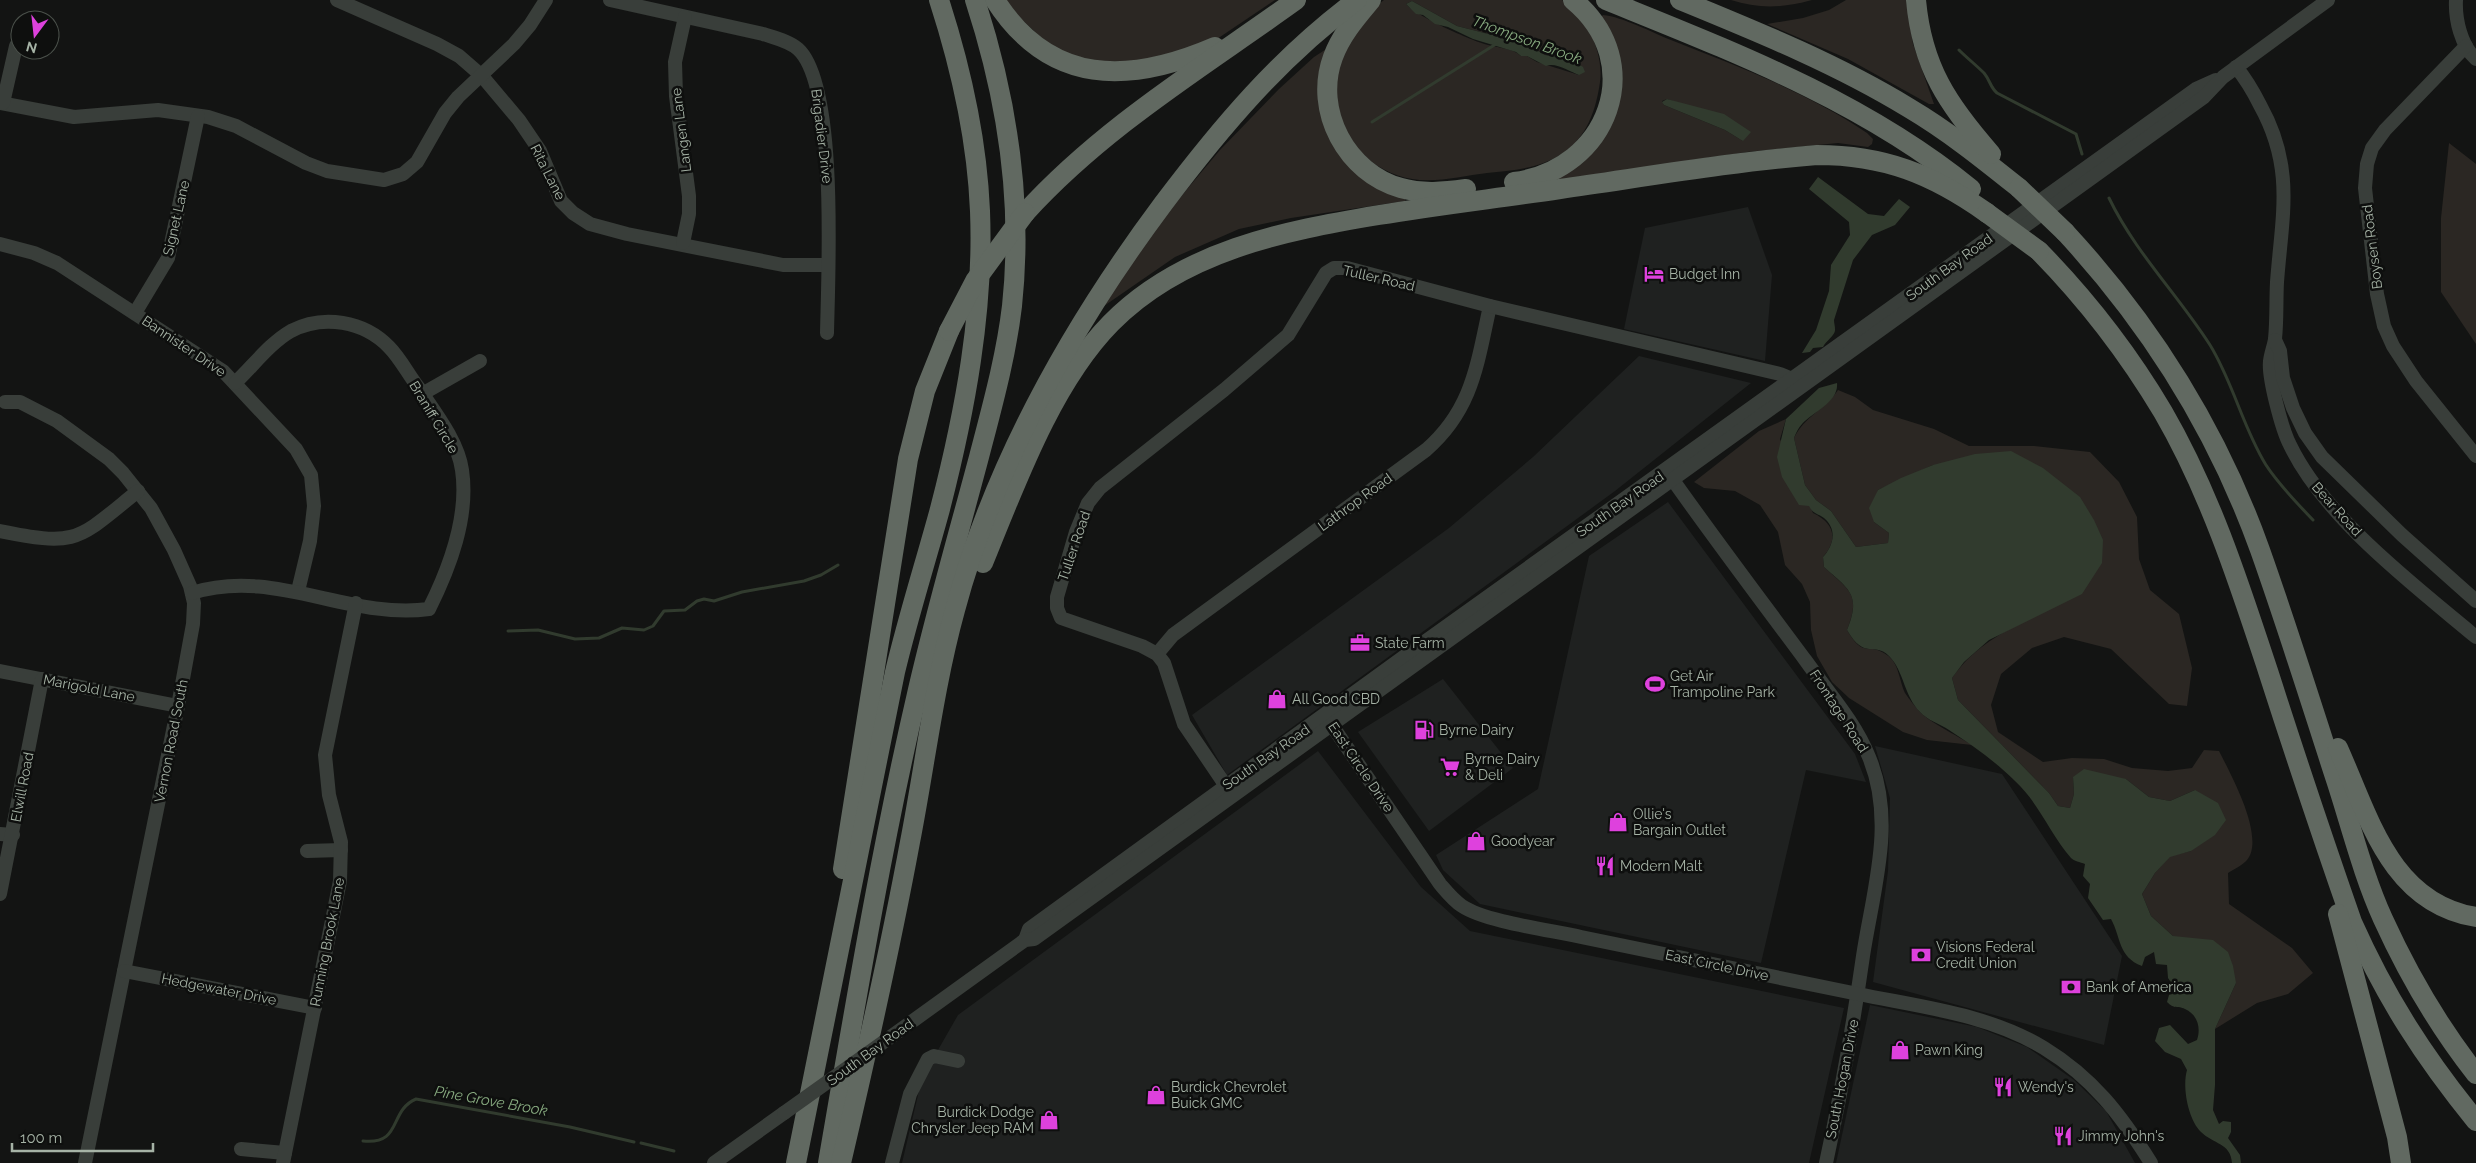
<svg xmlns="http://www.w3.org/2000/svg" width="2476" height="1163" font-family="Raleway,sans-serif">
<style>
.built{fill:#1f2120}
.green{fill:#2b2723;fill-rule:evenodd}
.water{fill:#313b2e}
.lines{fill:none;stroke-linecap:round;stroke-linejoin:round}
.stream{stroke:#313b2e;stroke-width:3}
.minor{stroke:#393e3a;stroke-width:14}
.highway{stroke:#616961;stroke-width:20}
.minor-bridge{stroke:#393e3a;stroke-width:14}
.highway-bridge{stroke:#616961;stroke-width:20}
.labels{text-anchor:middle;stroke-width:5;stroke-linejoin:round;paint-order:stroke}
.street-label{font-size:14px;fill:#a6b3a6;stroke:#0e0f0e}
.poi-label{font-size:14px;fill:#a6b3a6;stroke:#0e0f0e;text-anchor:start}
.water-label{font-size:15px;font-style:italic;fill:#88ab80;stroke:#0e0f0e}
</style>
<rect width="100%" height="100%" fill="#131413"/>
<!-- built -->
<g class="built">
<polygon points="1748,207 1772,275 1765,361 1624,329 1645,228"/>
<polygon points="1639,356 1751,383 1615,491 1227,775 1192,715 1449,528 1533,457"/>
<polygon points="1668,502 1855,754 1866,782 1806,770 1761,963 1480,904 1443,870 1436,855 1538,789 1589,556"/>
<polygon points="1443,679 1513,768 1429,831 1358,732"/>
<polygon points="1875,746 2002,774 2122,956 2104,1045 1873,982 1888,871 1890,798"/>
<polygon points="1318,751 1421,887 1470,931 1844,1008 1809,1163 902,1163 922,1078 958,1015"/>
<polygon points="1870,1005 1977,1027 2027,1047 2074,1080 2106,1111 2135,1163 1836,1163"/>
</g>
<!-- green -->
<g class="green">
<polygon points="1001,0 1275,0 1217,39 1154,61 1091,62 1051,47"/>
<path d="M1384,0H1562C1587,15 1604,54 1600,82C1596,110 1587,137 1563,153C1540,169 1513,170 1487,173C1463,176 1436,183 1412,179C1371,172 1342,140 1335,100C1334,94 1336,85 1337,78C1339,69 1338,56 1342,48C1348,38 1374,7 1384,0ZM1412,1L1457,26L1508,39L1535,49L1545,55L1570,59L1579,75L1537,62L1527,56H1521C1512,48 1499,48 1488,45C1472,41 1414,15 1406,4Z"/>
<path d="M1731,0H1812C1784,8 1758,9 1731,0Z"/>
<polygon points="1846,0 1906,0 1913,44 1934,104 1929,104 1848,59 1767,24 1803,18 1829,10"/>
<path d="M1603,15C1623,17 1651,32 1671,40C1737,66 1807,92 1867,133L1873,139L1872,144L1868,147L1838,143L1747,152L1552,181L1605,128L1600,18ZM1667,99L1691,107L1743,141L1725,130L1664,105L1662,101Z"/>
<polygon points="1334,44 1321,100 1322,120 1333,144 1405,199 1405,201 1291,218 1239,229 1175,257 1104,306 1104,301 1151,232 1220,150 1279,89 1314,57"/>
<polygon points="2449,143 2476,164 2476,344 2441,292 2441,218"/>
<path d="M1838,390L1855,397L1873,410L1934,429L1969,446H2034L2090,452L2119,482L2137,517L2139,559L2150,590L2179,614L2192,668L2187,706L2169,704L2111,649L2064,637L2032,648L2001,674L1991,705L1998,732L2043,762L2072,758L2104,759L2132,768L2168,771L2192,768L2204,750L2219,751C2230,773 2266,837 2247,860C2243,865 2234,869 2228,873L2229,904L2292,948L2313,973L2288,994L2257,1003L2215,1029L2236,983L2173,936L2151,916L2142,894L2155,873L2170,856L2191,851L2195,790L2170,801L2149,797L2126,779L2073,778L2074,794L2070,808L2058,806L2049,793L1958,700L1952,678C1973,649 1994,637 2025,621L1933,465L1878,490L1874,522L1889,533L1888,543L1856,547L1831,511L1816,500L1805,485L1794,438C1804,417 1825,409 1838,390Z"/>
<path d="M1786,419L1780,439L1813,513C1834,523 1839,539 1823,557L1824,567C1850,591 1861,594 1847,630C1864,660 1868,641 1887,655C1899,663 1899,680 1905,693C1909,699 1915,706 1919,711C1929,722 1958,736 1972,745L1927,740L1903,732L1849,698L1832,682L1817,656L1811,630L1810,602L1802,584L1785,565L1778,532L1760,505L1735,491L1704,488L1694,482L1759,431Z"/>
</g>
<!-- water -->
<g class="water">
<path d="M1412,1L1457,26L1508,39L1535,49L1545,55L1570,59L1583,67L1585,72L1579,75C1570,72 1556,62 1546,66L1527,56H1521L1516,52L1473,39L1448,27L1435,24L1423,15L1416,14L1406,4Z"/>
<polygon points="1667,99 1724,114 1751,132 1743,141 1725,130 1664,105 1662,102"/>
<path d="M1818,177L1868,214L1884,216L1899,199L1910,207L1895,225L1872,235L1853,260L1834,320C1834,323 1835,326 1835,329C1836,335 1826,341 1823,347L1813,348L1810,352L1802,353L1816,330L1829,291L1831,265L1850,235L1849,222L1809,189Z"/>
<path d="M1837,383C1839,402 1813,412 1802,424C1798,428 1796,433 1794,438L1805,485L1816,500L1831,511L1856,547L1888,543L1889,533L1874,522L1869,508L1878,490L1901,478L1933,465L1975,454L2011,451L2043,468L2080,497L2094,520L2103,540L2102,563L2082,594L1989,640L1964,662L1952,678L1958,700L2049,793L2058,806L2070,808L2074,794L2073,777L2084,769L2126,779L2149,797L2170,801L2195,790L2218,803L2226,820L2215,835L2191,851L2170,857L2155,873L2142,894L2151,916L2173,936L2213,940L2228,952L2233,966L2236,983L2215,1029V1085L2213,1110L2219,1124L2223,1121L2231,1122V1132L2228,1138L2240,1155L2241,1163H2232C2231,1143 2213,1144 2201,1132C2188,1119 2182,1087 2187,1070L2181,1059L2165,1052L2155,1041L2159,1028L2170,1025L2188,1044L2197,1040C2201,1028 2198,1015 2185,1009C2177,1005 2175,1010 2167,1002L2169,995L2175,988L2168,978L2167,965L2156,964L2154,952L2145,957L2142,966C2118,957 2121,937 2111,919L2103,920L2088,898L2090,884L2083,876L2085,864C2080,862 2074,861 2071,858C2050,834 2039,803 2015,781C1995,761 1973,746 1949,730C1940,724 1927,720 1920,712C1904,696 1904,671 1889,656C1874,641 1865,661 1847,630C1861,595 1850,590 1824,567L1823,557C1833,546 1838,530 1824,518C1817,513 1813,514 1809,506L1799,505L1782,477L1777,457L1786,419L1819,388Z"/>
</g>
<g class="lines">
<!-- stream -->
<g class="stream">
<path d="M1959,50C1967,58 1976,65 1984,73C1990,80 1990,87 1997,93L2076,134L2082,154"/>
<polyline points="1372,122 1496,44"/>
<path d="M2109,198C2135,252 2178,295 2210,345C2233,382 2243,428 2266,465C2279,485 2296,502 2313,520"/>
<polyline points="508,631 538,630 575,639 599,638 622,628 644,630 653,626 664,611 685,610 697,601 704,599 714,601 742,592 804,581 821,575 838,565"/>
<path d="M363,1141C403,1145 388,1111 416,1099L570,1127L634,1142"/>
<polyline points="641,1143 674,1151"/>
</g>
<!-- minor -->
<g class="minor">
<polyline points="337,0 437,44 459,56 482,76 519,120 540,151 561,201 573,213 590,224 627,234 783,265 828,265"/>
<path d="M610,0L763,34C775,38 789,41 798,49C838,85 828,278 827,333"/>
<path d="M2456,0C2455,19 2461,46 2476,59"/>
<polyline points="2466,46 2385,130 2372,148 2367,164 2365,188 2377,294 2384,326 2393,346 2416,381 2476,456"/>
<path d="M2236,67C2246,79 2253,91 2260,105C2295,168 2282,215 2277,282C2276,301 2277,320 2275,339C2274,346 2271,353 2270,361C2268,377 2282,430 2290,445C2325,518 2414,585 2476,637"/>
<polyline points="0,103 74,117 158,110 208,117 236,126 306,163 327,171 384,180 403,174 417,162 445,113 458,97 514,44 530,25 546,0"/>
<polyline points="3,103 16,46"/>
<polyline points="683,243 689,214 689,196 676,96 675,62 685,17"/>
<polyline points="0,244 34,253 57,263 223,371 296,449 311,475 314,506 310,541 298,591"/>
<polyline points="135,313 168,258 198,116"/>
<polyline points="2275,340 2280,351 2283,378 2293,408 2305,433 2322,457 2402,535 2476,601"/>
<polyline points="422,394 480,361"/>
<polyline points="5,402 20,402 57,421 109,459 123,473 151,508 174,550 190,586 194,603 193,624 178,706 85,1163"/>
<path d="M1668,473C1713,537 1760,599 1806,661C1828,692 1855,722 1869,757C1896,822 1873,890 1863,956C1853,1026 1841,1094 1826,1163"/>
<path d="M0,531C79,547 77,540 138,491"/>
<path d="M192,593C274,567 348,620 429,609C450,567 469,517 462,470C458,441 434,411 418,387C408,374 400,358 389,347C364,321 323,314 291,331C270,343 253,366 235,383"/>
<path d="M1157,654L1173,635L1426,450C1473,409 1477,364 1490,306"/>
<polyline points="0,671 178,706"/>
<path d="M1327,718L1440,884C1446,891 1453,900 1462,906C1486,922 1550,930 1581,937C1673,956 1765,975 1858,994C1921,1007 1988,1014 2044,1048C2093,1078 2121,1115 2151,1163"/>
<polyline points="1226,786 1184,724 1164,663 1157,654 1142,646 1061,618 1057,608 1057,597 1076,532 1088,503 1100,488 1224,390 1288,335 1326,273 1334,268 1347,268 1490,306 1780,374 1792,379 1798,385"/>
<polyline points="0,834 13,835"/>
<polyline points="307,851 341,850"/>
<polyline points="0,894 42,679"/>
<polyline points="1025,940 1029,929 1405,656 2196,89 2216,80"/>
<polyline points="124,971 315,1008"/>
<polyline points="885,1041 1025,940 1034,939 2204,97 2223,77 2328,0"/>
<polyline points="241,1149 285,1153"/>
<polyline points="283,1163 340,881 341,842 329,795 325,755 356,603"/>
<polyline points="714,1163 784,1113"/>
<polyline points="892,1163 910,1094 928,1059 934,1056 958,1061"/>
</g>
<!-- highway -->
<g class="highway">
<path d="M995,0C1050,86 1129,84 1215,47"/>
<path d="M1371,0C1356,18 1341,35 1333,57C1313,111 1347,173 1401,188C1422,194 1444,192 1466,189"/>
<path d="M1606,0C1734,52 1863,101 1971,189"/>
<path d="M1680,0C1758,32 1837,64 1909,108C1948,131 1984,160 2019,188"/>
<path d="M1916,0C1922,67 1948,105 1991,154"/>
<path d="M1514,182C1608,170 1649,63 1573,0"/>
<path d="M1025,213C1103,127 1203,67 1296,0"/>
<path d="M2065,232C2151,325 2217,430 2260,550C2287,626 2311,703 2336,780C2351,826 2363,875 2383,919C2408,974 2439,1027 2476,1074"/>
<path d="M2039,251C2087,300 2128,353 2163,412C2210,493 2239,583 2268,671C2295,755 2323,839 2352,922C2386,998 2424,1057 2476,1121"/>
<path d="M983,563C1015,485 1051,384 1111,323C1182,251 1283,231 1379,215C1439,205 1500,198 1560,189C1645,177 1731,162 1817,155C1884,155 1932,174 1987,213"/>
<path d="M2338,748C2369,817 2390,903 2476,917"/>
<polyline points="843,869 908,459 925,391 949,331"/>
<polyline points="2338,914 2397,1137 2401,1163"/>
<path d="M796,1163L895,672C908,617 925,564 940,509C965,412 984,311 980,211C977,139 961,68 939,0"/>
<path d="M828,1163C855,1006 881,849 917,694C935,615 958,536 979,457C992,407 1006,357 1012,306C1023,203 1007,98 975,0"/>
<path d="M841,1163C866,1056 890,950 910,842C925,765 934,686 955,610C995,461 1072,326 1163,204C1221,127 1280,57 1357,0"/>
</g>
<!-- minor-bridge -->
<polyline class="minor-bridge" points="784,1113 885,1041"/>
<!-- highway-bridge -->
<g class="highway-bridge">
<polyline points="2019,188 2065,232"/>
<polyline points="1987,213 2039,251"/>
<polyline points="949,331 975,281 1025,213"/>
</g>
</g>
<!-- icons -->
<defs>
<symbol id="hotel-bare" viewBox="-9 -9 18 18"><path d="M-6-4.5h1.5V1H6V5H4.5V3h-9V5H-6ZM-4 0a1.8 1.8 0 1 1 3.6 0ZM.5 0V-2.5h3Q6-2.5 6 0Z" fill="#de41dd" stroke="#0e0f0e" stroke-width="2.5" paint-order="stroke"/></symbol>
<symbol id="office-bare" viewBox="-9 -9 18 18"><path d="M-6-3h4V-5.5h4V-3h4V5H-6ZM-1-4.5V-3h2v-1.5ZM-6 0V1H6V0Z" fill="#de41dd" stroke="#0e0f0e" stroke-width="2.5" paint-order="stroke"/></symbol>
<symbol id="stadium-bare" viewBox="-9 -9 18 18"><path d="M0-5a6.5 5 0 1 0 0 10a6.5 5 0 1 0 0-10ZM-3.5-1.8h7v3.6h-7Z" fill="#de41dd" stroke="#0e0f0e" stroke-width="2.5" paint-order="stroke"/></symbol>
<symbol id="shop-bare" viewBox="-9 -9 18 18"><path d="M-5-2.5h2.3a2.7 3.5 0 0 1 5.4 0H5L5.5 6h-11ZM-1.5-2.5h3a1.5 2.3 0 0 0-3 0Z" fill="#de41dd" stroke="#0e0f0e" stroke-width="2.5" paint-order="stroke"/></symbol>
<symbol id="fuel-bare" viewBox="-9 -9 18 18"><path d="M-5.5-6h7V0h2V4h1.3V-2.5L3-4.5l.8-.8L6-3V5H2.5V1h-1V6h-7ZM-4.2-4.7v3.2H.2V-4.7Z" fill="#de41dd" stroke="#0e0f0e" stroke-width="2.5" paint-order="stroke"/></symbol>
<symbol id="supermarket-bare" viewBox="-9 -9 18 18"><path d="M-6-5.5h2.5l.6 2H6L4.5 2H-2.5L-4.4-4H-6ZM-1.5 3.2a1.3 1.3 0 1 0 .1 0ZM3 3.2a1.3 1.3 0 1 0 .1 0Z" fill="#de41dd" stroke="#0e0f0e" stroke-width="2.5" paint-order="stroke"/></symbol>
<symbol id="restaurant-bare" viewBox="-9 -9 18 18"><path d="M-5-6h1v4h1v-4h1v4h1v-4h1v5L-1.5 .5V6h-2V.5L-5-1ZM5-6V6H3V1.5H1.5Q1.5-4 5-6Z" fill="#de41dd" stroke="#0e0f0e" stroke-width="2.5" paint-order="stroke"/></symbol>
<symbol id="bank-bare" viewBox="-9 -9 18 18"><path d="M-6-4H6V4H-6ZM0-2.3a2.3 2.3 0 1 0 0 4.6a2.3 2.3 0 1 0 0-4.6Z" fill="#de41dd" stroke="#0e0f0e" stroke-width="2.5" paint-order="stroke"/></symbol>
</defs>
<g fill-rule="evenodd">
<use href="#hotel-bare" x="1640" y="260" width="28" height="28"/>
<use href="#office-bare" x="1346" y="629" width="28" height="28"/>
<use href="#stadium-bare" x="1641" y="670" width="28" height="28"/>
<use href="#shop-bare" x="1263" y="685" width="28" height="28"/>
<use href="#fuel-bare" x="1410" y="716" width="28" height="28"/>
<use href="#supermarket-bare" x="1436" y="753" width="28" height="28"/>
<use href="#shop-bare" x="1604" y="808" width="28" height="28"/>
<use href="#shop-bare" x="1462" y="827" width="28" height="28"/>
<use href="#restaurant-bare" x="1591" y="852" width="28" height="28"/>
<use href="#bank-bare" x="1907" y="941" width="28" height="28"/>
<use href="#bank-bare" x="2057" y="973" width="28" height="28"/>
<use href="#shop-bare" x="1886" y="1036" width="28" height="28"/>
<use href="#restaurant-bare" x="1989" y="1073" width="28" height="28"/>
<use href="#shop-bare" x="1142" y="1081" width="28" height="28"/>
<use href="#shop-bare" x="1035" y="1106" width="28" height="28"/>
<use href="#restaurant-bare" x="2049" y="1122" width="28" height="28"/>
</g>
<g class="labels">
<!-- street labels -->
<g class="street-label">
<text transform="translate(681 130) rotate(-97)" y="5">Langen Lane</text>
<text transform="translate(822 136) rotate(83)" y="5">Brigadier Drive</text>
<text transform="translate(548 172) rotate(63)" y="5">Rita Lane</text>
<text transform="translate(176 218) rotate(-77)" y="5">Signet Lane</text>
<text transform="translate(2372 247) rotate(-97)" y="5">Boysen Road</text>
<text transform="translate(1949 267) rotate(-36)" y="5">South Bay Road</text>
<text transform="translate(1379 278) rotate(13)" y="5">Tuller Road</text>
<text transform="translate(184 346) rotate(34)" y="5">Bannister Drive</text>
<text transform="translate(434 417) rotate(59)" y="5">Braniff Circle</text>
<text transform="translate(1355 502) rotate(-36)" y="5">Lathrop Road</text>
<text transform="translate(1620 504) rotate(-35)" y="5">South Bay Road</text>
<text transform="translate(2337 509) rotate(48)" y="5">Bear Road</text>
<text transform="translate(1074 546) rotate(-71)" y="5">Tuller Road</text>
<text transform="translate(89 688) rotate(11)" y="5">Marigold Lane</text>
<text transform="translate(1839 711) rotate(57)" y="5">Frontage Road</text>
<text transform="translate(171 741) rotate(-79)" y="5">Vernon Road South</text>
<text transform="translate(1266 757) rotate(-35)" y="5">South Bay Road</text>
<text transform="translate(1361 767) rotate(56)" y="5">East Circle Drive</text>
<text transform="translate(22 787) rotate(-79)" y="5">Elwill Road</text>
<text transform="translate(327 942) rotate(-79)" y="5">Running Brook Lane</text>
<text transform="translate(1717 965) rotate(12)" y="5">East Circle Drive</text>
<text transform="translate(219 989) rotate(11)" y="5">Hedgewater Drive</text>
<text transform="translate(870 1052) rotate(-36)" y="5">South Bay Road</text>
<text transform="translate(1842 1079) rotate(-79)" y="5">South Hogan Drive</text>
</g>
<!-- poi labels -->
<g class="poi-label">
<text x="1669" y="279">Budget Inn</text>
<text x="1375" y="648">State Farm</text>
<text x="1670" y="681">Get Air<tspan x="1670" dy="16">Trampoline Park</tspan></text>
<text x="1292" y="704">All Good CBD</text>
<text x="1439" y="735">Byrne Dairy</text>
<text x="1465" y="764">Byrne Dairy<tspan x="1465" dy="16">&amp; Deli</tspan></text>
<text x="1633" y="819">Ollie's<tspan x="1633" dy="16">Bargain Outlet</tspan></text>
<text x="1491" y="846">Goodyear</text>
<text x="1620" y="871">Modern Malt</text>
<text x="1936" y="952">Visions Federal<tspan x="1936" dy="16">Credit Union</tspan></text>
<text x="2086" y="992">Bank of America</text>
<text x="1915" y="1055">Pawn King</text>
<text x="1171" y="1092">Burdick Chevrolet<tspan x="1171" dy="16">Buick GMC</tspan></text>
<text x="2018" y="1092">Wendy's</text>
<text x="1034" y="1117" text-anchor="end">Burdick Dodge<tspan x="1034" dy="16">Chrysler Jeep RAM</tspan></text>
<text x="2078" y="1141">Jimmy John's</text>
</g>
<!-- water labels -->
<g class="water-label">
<text transform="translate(1527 40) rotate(20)" y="5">Thompson Brook</text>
<text transform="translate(491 1101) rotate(10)" y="5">Pine Grove Brook</text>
</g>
</g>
<!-- north arrow -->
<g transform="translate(35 35) rotate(195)"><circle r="24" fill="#0e0f0e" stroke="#4b514b"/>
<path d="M0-4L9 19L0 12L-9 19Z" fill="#de41dd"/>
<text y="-8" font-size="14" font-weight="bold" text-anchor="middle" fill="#a6b3a6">N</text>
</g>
<!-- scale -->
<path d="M12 1143v8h141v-8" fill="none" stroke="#a6b3a6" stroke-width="2.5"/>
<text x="20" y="1143" font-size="15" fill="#a6b3a6" stroke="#0e0f0e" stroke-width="4" paint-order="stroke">100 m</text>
</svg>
